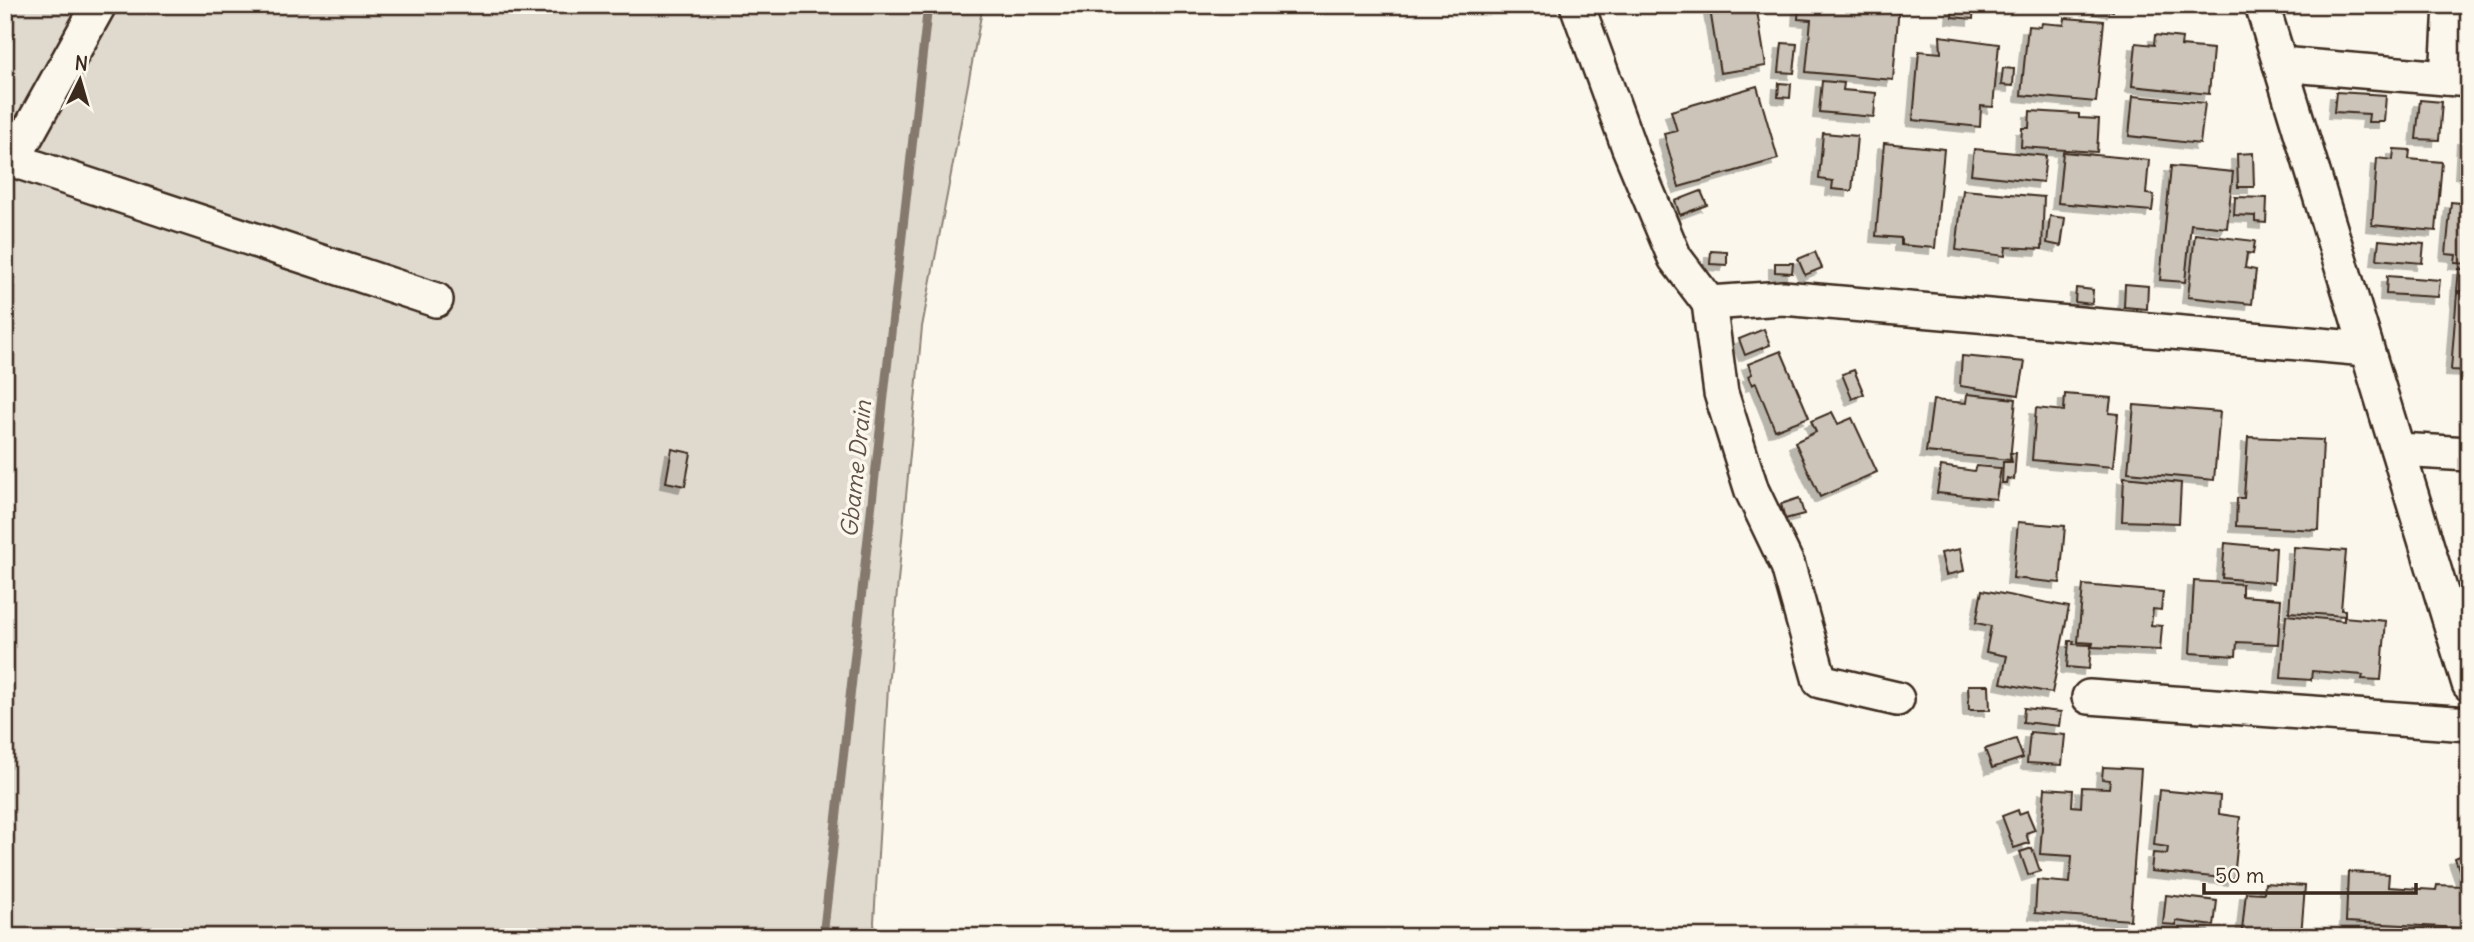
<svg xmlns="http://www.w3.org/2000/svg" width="2474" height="942" font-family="Delius,sans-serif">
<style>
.green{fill:#dfd9ce;stroke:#8d8276;stroke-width:2}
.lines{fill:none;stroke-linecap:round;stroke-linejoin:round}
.stream{stroke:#85796d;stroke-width:9}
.building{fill:#ccc4b9;stroke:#3b2a1e;stroke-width:2;filter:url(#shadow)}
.minor-casing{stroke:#3b2a1e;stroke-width:38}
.minor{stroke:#fbf7ec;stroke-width:33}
.labels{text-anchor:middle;stroke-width:7;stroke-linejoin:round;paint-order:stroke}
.water-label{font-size:23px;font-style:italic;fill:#605246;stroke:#fbf7ec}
</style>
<defs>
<filter id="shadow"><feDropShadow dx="-6" dy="6" stdDeviation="0" flood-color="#0004"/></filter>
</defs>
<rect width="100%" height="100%" fill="#fbf7ec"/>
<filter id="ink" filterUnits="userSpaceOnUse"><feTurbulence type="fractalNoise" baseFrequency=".0143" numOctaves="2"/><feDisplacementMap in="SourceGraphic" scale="14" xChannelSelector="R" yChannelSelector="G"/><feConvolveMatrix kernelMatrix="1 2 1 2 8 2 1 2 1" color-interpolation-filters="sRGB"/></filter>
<g filter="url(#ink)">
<!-- green -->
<polygon class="green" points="5,5 983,5 922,327 888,687 874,922 875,937 5,937"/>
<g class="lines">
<!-- stream -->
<polyline class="stream" points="823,937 928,5"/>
</g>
<!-- building -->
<g class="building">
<polygon points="1734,5 1756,5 1766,66 1720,73 1710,9"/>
<polygon points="1799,5 1899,5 1893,80 1806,72 1811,20 1798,19"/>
<polygon points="1953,5 1974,5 1973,19 1952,17"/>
<polygon points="2088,5 2114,5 2113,11"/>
<polygon points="2065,18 2104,21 2096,102 2021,95 2028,26 2041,27 2042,23 2064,25"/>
<polygon points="2155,35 2182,38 2181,46 2213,49 2209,94 2132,86 2136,43 2154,45"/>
<polygon points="1940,36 1999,44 1993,107 1981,106 1980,127 1913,120 1919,51 1941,53"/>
<polygon points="1782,43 1797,44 1794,73 1779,72"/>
<polygon points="2003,68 2014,69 2013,86 2001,85"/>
<polygon points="1822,81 1844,83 1843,90 1876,93 1874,117 1819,112"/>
<polygon points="1779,83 1791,84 1790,98 1778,97"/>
<polygon points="1757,86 1778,159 1679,187 1664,134 1677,131 1671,111"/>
<polygon points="2336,92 2386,95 2384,122 2368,122 2369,114 2334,112"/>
<polygon points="2133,96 2205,103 2200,144 2129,136"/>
<polygon points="2420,100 2442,102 2439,140 2416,139"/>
<polygon points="2030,111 2079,114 2079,118 2099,119 2097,152 2021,147 2022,128 2029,128"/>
<polygon points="1823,133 1857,136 1852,191 1832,189 1833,181 1819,179"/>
<polygon points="2463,138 2469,139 2469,173 2461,172"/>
<polygon points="1884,143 1944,149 1935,248 1901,245 1901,238 1876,236"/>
<polygon points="1974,149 2046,156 2043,182 1971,174"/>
<polygon points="2394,149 2410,150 2409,159 2442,162 2436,231 2372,225 2377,158 2393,160"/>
<polygon points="2063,152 2149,160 2146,194 2154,195 2152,211 2058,203"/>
<polygon points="2253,153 2254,187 2238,187 2237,154"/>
<polygon points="2171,166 2233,172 2227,228 2191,224 2185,282 2160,280"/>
<polygon points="1963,190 2044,197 2042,249 2006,247 2005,256 1956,250"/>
<polygon points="1701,191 1707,205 1680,215 1675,201"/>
<polygon points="2235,197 2267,198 2266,223 2255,222 2255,216 2234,215"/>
<polygon points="2451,202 2469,204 2469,264 2455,263 2456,255 2446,254"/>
<polygon points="2050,216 2065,218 2061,246 2047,243"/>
<polygon points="2195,234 2255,241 2253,254 2247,253 2245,268 2256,270 2252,304 2188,297"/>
<polygon points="2379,240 2424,244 2422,263 2377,259"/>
<polygon points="1711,251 1727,252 1727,265 1710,264"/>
<polygon points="1815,252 1822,268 1805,275 1798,259"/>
<polygon points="1775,263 1793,263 1792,273 1775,272"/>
<polygon points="2459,269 2469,269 2469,291 2457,291"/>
<polygon points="2387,276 2440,280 2438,297 2386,294"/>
<polygon points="2125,284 2148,286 2147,309 2124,307"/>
<polygon points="2076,288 2093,290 2092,304 2075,302"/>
<polygon points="2457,293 2469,294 2469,371 2451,370"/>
<polygon points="1764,329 1770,345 1745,355 1739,339"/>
<polygon points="1781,351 1809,417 1775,430 1756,383 1752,385 1748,376 1752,374 1748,364"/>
<polygon points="1962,356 2025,362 2019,395 1960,386"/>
<polygon points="1854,370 1864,394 1852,399 1842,374"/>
<polygon points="1967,394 2016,399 2010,460 1926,452 1933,400 1966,403"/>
<polygon points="2065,394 2111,398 2109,413 2118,414 2113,467 2032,460 2036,408 2064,411"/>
<polygon points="2134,405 2220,412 2214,480 2128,472"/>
<polygon points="1832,412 1838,424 1852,418 1877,472 1820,497 1795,442 1816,432 1811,421"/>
<polygon points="2248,437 2323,440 2319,530 2236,526 2237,498 2244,498"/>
<polygon points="672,449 691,453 685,486 666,482"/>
<polygon points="2010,453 2016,453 2014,480 2007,478 2006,483 2002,483 2003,462 2012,462"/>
<polygon points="1941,466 1974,471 1976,466 2001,468 1996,499 1937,493"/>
<polygon points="2124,477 2181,483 2179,523 2122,521"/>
<polygon points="1799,498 1804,514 1785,519 1781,504"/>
<polygon points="2018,522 2065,526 2060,583 2013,578"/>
<polygon points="2225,543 2276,548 2274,583 2222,578"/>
<polygon points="2294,547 2346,551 2341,610 2345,610 2345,616 2289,612"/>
<polygon points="1960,549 1964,571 1946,575 1941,553"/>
<polygon points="2194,581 2242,584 2242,596 2281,599 2278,644 2237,642 2236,656 2190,653"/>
<polygon points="2083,585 2163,592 2161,610 2153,609 2151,625 2162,626 2160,650 2092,647 2093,643 2078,642"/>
<polygon points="1982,590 2069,607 2052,693 2001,683 2007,656 1986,652 1991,626 1976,623"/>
<polygon points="2286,615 2344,621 2344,617 2386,621 2381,680 2362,679 2363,675 2312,671 2311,680 2281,678"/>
<polygon points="2069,641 2074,641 2073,644 2091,645 2089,669 2067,667"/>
<polygon points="1968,685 1989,685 1990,710 1969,710"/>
<polygon points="2024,708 2061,712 2059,726 2023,722"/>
<polygon points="2030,732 2065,735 2062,765 2027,763"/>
<polygon points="2016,739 2023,758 1992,768 1985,749"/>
<polygon points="2103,767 2141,769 2130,920 2035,913 2037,880 2070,883 2072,856 2040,854 2045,788 2073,790 2072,806 2081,807 2082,787 2109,788 2110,780 2102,779"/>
<polygon points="2159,790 2220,796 2219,814 2240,817 2234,879 2151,871 2153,853 2167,854 2168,847 2154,845"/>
<polygon points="2018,810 2019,814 2027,811 2035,830 2026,833 2029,843 2014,848 2002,816"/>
<polygon points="2032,848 2040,871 2028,875 2020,852"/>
<polygon points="2469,852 2469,876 2462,878 2455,858"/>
<polygon points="2348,872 2389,874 2388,887 2436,890 2437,885 2463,886 2461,928 2346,922"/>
<polygon points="2265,883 2305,886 2301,936 2242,931 2246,892 2264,893"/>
<polygon points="2166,895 2217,901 2214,926 2176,921 2176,925 2163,924"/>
</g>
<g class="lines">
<defs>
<g id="minor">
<polyline points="1577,5 1629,148 1675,258 1709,303 1783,298 2366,349"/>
<polyline points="2262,5 2469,684"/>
<polyline points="2280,64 2469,80"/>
<polyline points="2447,78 2451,5"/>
<polyline points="5,158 13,160 99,5"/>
<polyline points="13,160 436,300"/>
<polyline points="1709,303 1721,393 1752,491 1788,566 1820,681 1897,699"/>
<polyline points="2398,450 2469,454"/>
<polyline points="2089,697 2469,724"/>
</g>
</defs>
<!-- minor casing -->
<use href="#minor" class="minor-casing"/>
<!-- minor -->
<use href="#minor" class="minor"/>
</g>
</g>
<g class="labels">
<!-- water labels -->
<g class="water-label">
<text transform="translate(856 469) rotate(-84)" y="8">Gbame Drain</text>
</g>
</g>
<!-- margin -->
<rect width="2474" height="942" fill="none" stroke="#fbf7ec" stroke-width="28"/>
<rect x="14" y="14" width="2446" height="914" fill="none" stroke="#3b2a1e" stroke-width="2.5" filter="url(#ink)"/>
<!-- north arrow -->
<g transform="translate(80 80) rotate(5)" stroke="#fbf7ec" stroke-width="5" paint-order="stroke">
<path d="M0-5L12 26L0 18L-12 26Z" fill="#3b2a1e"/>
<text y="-10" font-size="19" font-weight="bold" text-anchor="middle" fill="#3b2a1e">N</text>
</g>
<!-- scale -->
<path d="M2204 883v10h212v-10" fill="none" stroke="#3b2a1e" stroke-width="3.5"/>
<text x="2215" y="883" font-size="21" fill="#3b2a1e" stroke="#fbf7ec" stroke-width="5" paint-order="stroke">50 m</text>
</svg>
